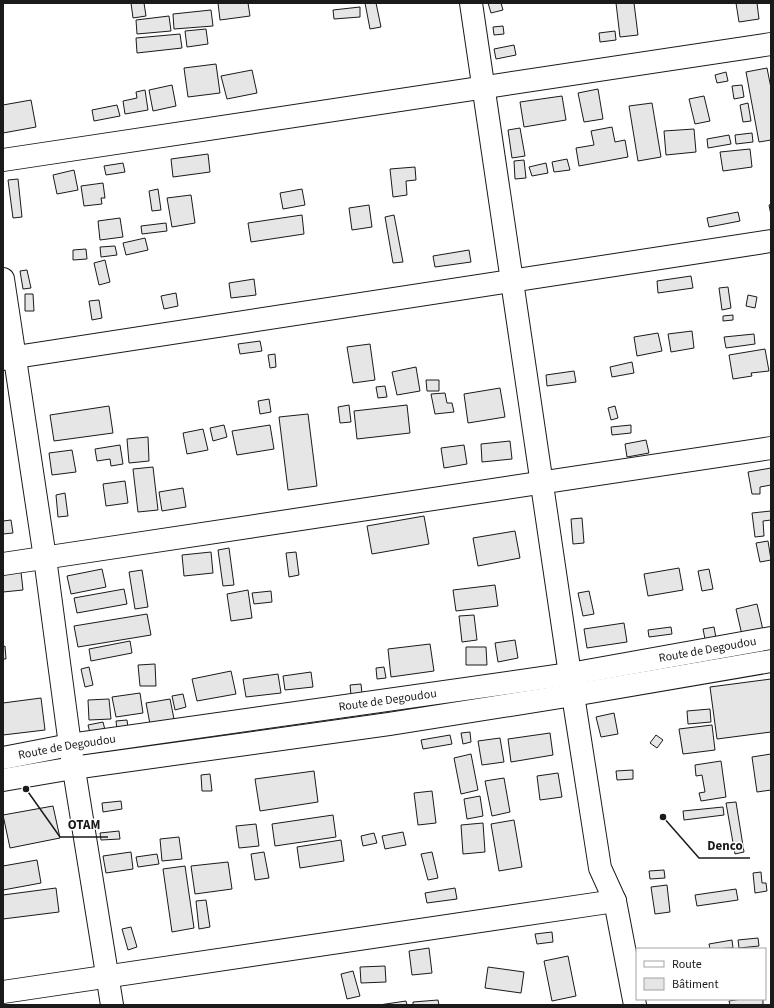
<svg xmlns="http://www.w3.org/2000/svg" width="774" height="1008" font-family="'Source Sans 3',sans-serif">
<style>
.building{fill:#e6e6e6;stroke:#1a1a1a}
.lines{fill:none;stroke-linecap:round;stroke-linejoin:round}
.minor-casing{stroke:#1a1a1a;stroke-width:24}
.major-casing{stroke:#1a1a1a;stroke-width:24}
.minor{stroke:#fff;stroke-width:22}
.major{stroke:#fff;stroke-width:22}
.labels{text-anchor:middle;stroke-width:3;stroke-linejoin:round;paint-order:stroke}
.street-label{font-size:12px;fill:#1a1a1a;stroke:#fff}
.leader{fill:none;stroke:#1a1a1a;stroke-width:1.5}
.callout-dot{fill:#1a1a1a;stroke:#fff;stroke-width:1.5}
.callout-label{font-size:13px;text-anchor:middle;font-weight:bold;fill:#1a1a1a;stroke:#fff;stroke-width:3;stroke-linejoin:round;paint-order:stroke}
</style>
<rect width="100%" height="100%" fill="#fff"/>
<!-- building -->
<g class="building">
<polygon points="131,3 144,3 146,16 133,18"/>
<polygon points="218,3 248,3 250,16 220,20"/>
<polygon points="365,3 376,3 381,27 370,29"/>
<polygon points="488,3 501,3 503,10 491,13"/>
<polygon points="616,3 634,3 638,35 620,37"/>
<polygon points="736,3 757,3 759,19 739,22"/>
<polygon points="360,7 360,17 334,19 333,10"/>
<polygon points="211,10 213,26 174,29 173,14"/>
<polygon points="169,16 171,31 137,34 136,20"/>
<polygon points="503,26 504,34 494,35 493,27"/>
<polygon points="206,29 208,44 187,47 185,31"/>
<polygon points="615,31 616,40 600,42 599,33"/>
<polygon points="180,34 182,48 137,53 136,38"/>
<polygon points="514,45 516,55 496,59 494,49"/>
<polygon points="216,64 220,93 188,97 184,68"/>
<polygon points="767,68 771,88 771,140 759,142 746,72"/>
<polygon points="252,70 257,93 227,99 221,76"/>
<polygon points="726,72 728,81 717,83 715,75"/>
<polygon points="172,85 176,106 153,111 149,90"/>
<polygon points="742,85 744,97 734,99 732,86"/>
<polygon points="598,89 603,119 584,122 578,93"/>
<polygon points="145,90 148,110 125,114 123,101 137,98 136,92"/>
<polygon points="562,96 566,120 524,127 520,102"/>
<polygon points="704,96 710,121 695,124 689,99"/>
<polygon points="31,100 36,127 3,133 3,105"/>
<polygon points="652,103 661,157 638,161 629,106"/>
<polygon points="748,103 751,121 743,122 740,105"/>
<polygon points="117,105 120,116 94,121 92,110"/>
<polygon points="612,127 615,142 625,140 628,157 579,166 576,148 594,145 591,131"/>
<polygon points="520,128 525,156 512,158 508,130"/>
<polygon points="694,129 696,152 666,155 664,131"/>
<polygon points="752,133 753,142 736,144 735,135"/>
<polygon points="729,135 731,144 708,148 707,139"/>
<polygon points="750,149 752,167 723,171 720,152"/>
<polygon points="208,154 210,172 173,177 171,159"/>
<polygon points="567,159 570,170 554,172 552,162"/>
<polygon points="524,160 526,178 515,179 514,161"/>
<polygon points="123,163 125,172 106,175 104,166"/>
<polygon points="546,163 548,173 532,176 529,167"/>
<polygon points="415,167 416,180 406,181 407,195 393,197 390,169"/>
<polygon points="74,170 78,190 57,194 53,175"/>
<polygon points="18,179 22,217 13,218 8,180"/>
<polygon points="103,183 105,198 101,198 102,204 84,206 81,186"/>
<polygon points="158,189 161,210 152,211 149,191"/>
<polygon points="302,189 305,205 283,209 280,193"/>
<polygon points="191,195 195,223 172,227 167,198"/>
<polygon points="771,204 771,215 769,205"/>
<polygon points="369,205 372,227 352,230 349,208"/>
<polygon points="738,212 740,221 709,227 707,218"/>
<polygon points="302,215 304,234 251,242 248,223"/>
<polygon points="394,215 403,262 393,263 385,217"/>
<polygon points="120,218 123,237 100,240 98,221"/>
<polygon points="166,223 167,231 142,234 141,226"/>
<polygon points="145,238 148,250 126,255 123,243"/>
<polygon points="115,246 117,255 101,257 100,247"/>
<polygon points="86,249 87,259 73,260 73,250"/>
<polygon points="469,250 471,262 435,267 433,256"/>
<polygon points="105,260 110,282 99,285 94,263"/>
<polygon points="27,270 31,288 23,289 20,271"/>
<polygon points="691,276 693,288 658,293 657,281"/>
<polygon points="254,279 256,295 231,298 229,283"/>
<polygon points="728,287 731,308 722,310 719,288"/>
<polygon points="176,293 178,306 164,309 161,296"/>
<polygon points="25,294 33,294 34,311 25,311"/>
<polygon points="748,295 757,297 755,308 746,306"/>
<polygon points="99,300 102,318 92,320 89,301"/>
<polygon points="733,315 733,320 723,321 723,316"/>
<polygon points="692,331 694,348 671,352 668,334"/>
<polygon points="658,333 662,351 637,356 634,337"/>
<polygon points="754,334 755,344 726,348 724,337"/>
<polygon points="260,341 262,351 240,354 238,344"/>
<polygon points="370,344 375,380 353,383 347,347"/>
<polygon points="765,349 769,371 751,373 752,376 733,379 729,355"/>
<polygon points="275,354 276,367 270,368 268,355"/>
<polygon points="632,362 634,373 612,377 610,367"/>
<polygon points="416,367 420,391 397,395 392,372"/>
<polygon points="574,371 576,382 547,386 546,375"/>
<polygon points="426,380 439,380 439,391 427,391"/>
<polygon points="385,386 387,397 378,398 376,387"/>
<polygon points="500,388 505,417 468,423 464,394"/>
<polygon points="445,393 447,403 452,403 454,412 435,414 431,394"/>
<polygon points="269,399 271,412 260,414 258,401"/>
<polygon points="349,405 351,422 340,423 338,407"/>
<polygon points="407,405 410,433 357,439 354,411"/>
<polygon points="109,406 113,433 54,441 50,415"/>
<polygon points="615,406 618,418 611,420 608,408"/>
<polygon points="308,414 317,486 288,490 279,417"/>
<polygon points="224,425 227,437 213,441 210,428"/>
<polygon points="270,425 274,449 237,455 232,431"/>
<polygon points="631,425 631,433 612,435 611,427"/>
<polygon points="203,429 208,450 187,454 183,433"/>
<polygon points="148,437 149,461 129,463 127,439"/>
<polygon points="646,440 649,453 627,457 625,444"/>
<polygon points="510,441 512,459 482,462 481,444"/>
<polygon points="120,445 123,464 111,466 110,459 97,461 95,449"/>
<polygon points="464,445 467,464 444,468 441,448"/>
<polygon points="72,450 76,472 52,475 49,453"/>
<polygon points="153,467 158,510 138,512 133,469"/>
<polygon points="771,468 771,485 760,487 760,494 752,494 748,472"/>
<polygon points="125,481 128,503 106,506 103,484"/>
<polygon points="183,488 186,507 162,511 159,492"/>
<polygon points="65,493 68,516 58,517 56,495"/>
<polygon points="771,511 771,520 763,521 764,536 755,537 752,513"/>
<polygon points="424,516 429,544 372,554 367,526"/>
<polygon points="582,518 584,543 573,544 571,519"/>
<polygon points="11,520 13,533 3,534 3,521"/>
<polygon points="515,531 520,558 478,566 473,538"/>
<polygon points="768,541 771,560 760,562 756,543"/>
<polygon points="229,548 234,585 223,586 218,550"/>
<polygon points="211,552 213,573 184,576 182,555"/>
<polygon points="296,552 299,575 289,577 286,553"/>
<polygon points="679,568 683,590 648,596 644,574"/>
<polygon points="102,569 106,587 71,594 67,576"/>
<polygon points="709,569 713,589 702,591 698,571"/>
<polygon points="142,570 148,607 135,609 129,572"/>
<polygon points="21,572 23,590 3,592 3,575"/>
<polygon points="495,585 498,606 456,611 453,590"/>
<polygon points="124,589 127,604 77,613 74,598"/>
<polygon points="248,590 252,618 231,621 227,594"/>
<polygon points="271,591 272,602 254,604 252,593"/>
<polygon points="589,591 594,614 583,616 578,593"/>
<polygon points="757,604 763,630 742,635 736,609"/>
<polygon points="147,614 151,635 78,647 74,626"/>
<polygon points="474,615 477,640 462,642 459,616"/>
<polygon points="624,623 627,642 587,648 584,629"/>
<polygon points="671,627 672,634 649,637 648,630"/>
<polygon points="714,627 716,638 705,639 703,629"/>
<polygon points="515,640 518,658 498,662 495,643"/>
<polygon points="130,641 132,653 91,661 89,649"/>
<polygon points="430,644 434,671 391,677 388,649"/>
<polygon points="5,646 6,659 3,659 3,647"/>
<polygon points="466,647 486,647 487,665 466,665"/>
<polygon points="155,664 156,686 140,686 138,665"/>
<polygon points="89,667 93,685 85,687 81,669"/>
<polygon points="384,667 386,678 377,679 376,668"/>
<polygon points="231,671 236,694 197,701 192,679"/>
<polygon points="311,672 313,687 285,690 283,676"/>
<polygon points="278,674 281,693 246,697 243,679"/>
<polygon points="771,679 771,732 717,739 710,687"/>
<polygon points="361,684 362,694 351,695 350,685"/>
<polygon points="140,693 143,713 116,717 112,697"/>
<polygon points="183,694 186,707 175,710 172,696"/>
<polygon points="41,698 45,730 3,735 3,703"/>
<polygon points="109,699 111,719 89,720 88,700"/>
<polygon points="170,699 174,719 150,724 146,703"/>
<polygon points="710,709 711,722 688,724 687,711"/>
<polygon points="614,713 618,734 601,737 596,717"/>
<polygon points="127,720 128,728 117,729 116,721"/>
<polygon points="103,722 105,730 90,733 88,725"/>
<polygon points="712,725 715,750 683,754 679,729"/>
<polygon points="470,732 471,742 463,744 461,733"/>
<polygon points="550,733 553,755 511,762 508,739"/>
<polygon points="450,735 452,744 423,749 421,740"/>
<polygon points="656,735 663,740 657,748 650,743"/>
<polygon points="500,738 504,762 482,765 478,741"/>
<polygon points="471,754 478,790 461,794 454,758"/>
<polygon points="771,754 771,790 757,792 752,757"/>
<polygon points="721,761 726,797 701,801 699,793 705,792 702,775 696,776 695,765"/>
<polygon points="633,770 633,779 617,780 616,771"/>
<polygon points="314,771 318,802 260,811 255,779"/>
<polygon points="558,773 562,797 540,800 537,776"/>
<polygon points="210,774 212,791 202,791 201,775"/>
<polygon points="504,778 510,812 492,816 485,781"/>
<polygon points="432,791 436,823 418,825 414,793"/>
<polygon points="480,796 483,816 467,819 464,799"/>
<polygon points="121,801 122,809 103,812 102,803"/>
<polygon points="736,802 744,852 735,854 726,803"/>
<polygon points="53,806 60,838 10,848 3,815"/>
<polygon points="723,807 724,815 684,820 683,811"/>
<polygon points="333,815 336,837 275,846 272,824"/>
<polygon points="514,820 522,867 499,871 491,824"/>
<polygon points="483,823 485,852 463,854 461,825"/>
<polygon points="256,824 259,846 239,848 236,826"/>
<polygon points="119,831 120,839 101,840 100,833"/>
<polygon points="403,832 406,845 385,849 382,836"/>
<polygon points="374,833 377,843 363,846 361,836"/>
<polygon points="179,837 182,859 162,861 160,839"/>
<polygon points="341,840 344,861 300,868 297,847"/>
<polygon points="131,852 133,869 106,873 103,856"/>
<polygon points="264,852 269,878 255,880 251,854"/>
<polygon points="432,852 438,878 428,880 421,854"/>
<polygon points="157,854 159,864 138,867 136,857"/>
<polygon points="37,860 41,883 3,890 3,866"/>
<polygon points="228,862 232,889 195,894 191,866"/>
<polygon points="185,866 194,928 172,932 163,869"/>
<polygon points="664,870 665,878 650,879 649,871"/>
<polygon points="761,872 762,883 766,883 767,891 755,893 753,873"/>
<polygon points="667,885 670,912 655,914 651,887"/>
<polygon points="56,888 59,912 3,919 3,895"/>
<polygon points="455,888 457,899 427,903 425,893"/>
<polygon points="736,889 738,900 697,906 695,895"/>
<polygon points="206,900 210,927 199,929 196,901"/>
<polygon points="131,927 137,947 128,950 122,929"/>
<polygon points="552,932 553,942 537,944 535,934"/>
<polygon points="758,938 759,946 739,948 738,940"/>
<polygon points="732,940 733,948 710,949 709,944"/>
<polygon points="429,948 432,973 412,975 409,951"/>
<polygon points="568,956 576,996 552,1001 544,961"/>
<polygon points="385,966 386,982 361,983 360,967"/>
<polygon points="488,967 524,972 521,993 485,988"/>
<polygon points="353,971 360,996 347,999 341,974"/>
<polygon points="741,999 763,999 763,1005 730,1005 729,1001"/>
<polygon points="438,1000 439,1005 413,1005 413,1002"/>
<polygon points="406,1001 407,1005 379,1005"/>
</g>
<g class="lines">
<defs>
<g id="minor">
<polyline points="471,3 573,695 600,868 615,901 635,1005"/>
<polyline points="3,160 771,44"/>
<polyline points="3,279 45,558 70,745 112,1005"/>
<polyline points="3,359 771,241"/>
<polyline points="3,564 771,448"/>
<polyline points="3,992 615,901"/>
</g>
<g id="major">
<path id="s1" d="M3,758L70,745L570,674L771,638"/>
<polyline points="3,780 73,768 389,724 573,695 771,661"/>
</g>
</defs>
<!-- minor casing -->
<use href="#minor" class="minor-casing"/>
<!-- major casing -->
<use href="#major" class="major-casing"/>
<!-- minor -->
<use href="#minor" class="minor"/>
<!-- major -->
<use href="#major" class="major"/>
</g>
<g class="labels">
<!-- street labels -->
<g class="street-label">
<text dy="4" stroke="none"><textPath href="#s1" startOffset="713">Route de Degoudou</textPath></text>
<text dy="4" stroke="none"><textPath href="#s1" startOffset="389">Route de Degoudou</textPath></text>
<text dy="4" stroke="none"><textPath href="#s1" startOffset="65">Route de Degoudou</textPath></text>
</g>
</g>
<!-- callouts -->
<path class="leader" d="M26 789L60 837H108M663 817L699 858H750"/>
<g class="callout-dot">
<circle cx="26" cy="789" r="4"/>
<circle cx="663" cy="817" r="4"/>
</g>
<g class="callout-label">
<text x="84" y="829">OTAM</text>
<text x="725" y="850">Denco</text>
</g>
<!-- border -->
<rect width="774" height="1008" fill="none" stroke="#1a1a1a" stroke-width="8"/>
<!-- legend -->
<rect x="636" y="948" width="130" height="52" fill="#ffffff" stroke="#a3a3a3"/>
<rect x="644" y="961" width="20" height="6" fill="#ffffff" stroke="#a3a3a3"/>
<text x="672" y="968" font-size="12" fill="#1a1a1a">Route</text>
<rect x="644" y="978" width="20" height="12" fill="#e6e6e6" stroke="#a3a3a3"/>
<text x="672" y="988" font-size="12" fill="#1a1a1a">Bâtiment</text>
</svg>
